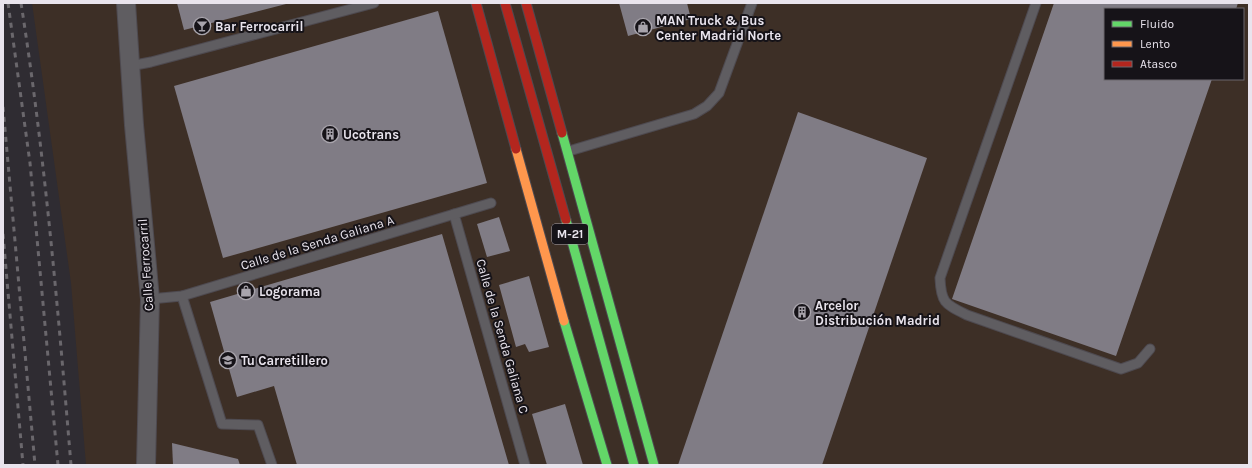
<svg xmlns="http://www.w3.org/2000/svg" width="1252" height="468" font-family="Karla,sans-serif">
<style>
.industrial{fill:#3d2f26;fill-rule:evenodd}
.building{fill:#807c85}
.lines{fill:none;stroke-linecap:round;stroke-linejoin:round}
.lane-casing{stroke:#4e4a50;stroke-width:11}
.street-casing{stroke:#4e4a50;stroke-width:20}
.fast-casing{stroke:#4e4a50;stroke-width:11}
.slow-casing{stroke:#4e4a50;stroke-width:11}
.jam-casing{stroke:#4e4a50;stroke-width:11}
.lane{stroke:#5f5d61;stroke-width:9}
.street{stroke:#5f5d61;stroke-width:18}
.fast{stroke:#63d668;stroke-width:9}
.slow{stroke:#ff974d;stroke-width:9}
.jam{stroke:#b3261e;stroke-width:9}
.rail{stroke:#6a676c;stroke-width:3;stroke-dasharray:5 5;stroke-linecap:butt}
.labels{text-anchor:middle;stroke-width:4;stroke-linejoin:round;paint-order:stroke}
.shield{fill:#161318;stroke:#aaa5ad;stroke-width:1}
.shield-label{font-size:12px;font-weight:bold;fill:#e9e4ed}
.poi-label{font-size:13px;font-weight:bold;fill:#e9e4ed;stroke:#161318;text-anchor:start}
.street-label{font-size:13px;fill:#e9e4ed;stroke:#161318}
</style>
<rect width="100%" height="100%" fill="#2f2c32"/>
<!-- industrial -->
<path class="industrial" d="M32,3H1249V465H86L71,283ZM1105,9H1243V79H1105Z"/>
<!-- building -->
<g class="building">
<polygon points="177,3 290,3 184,30"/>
<polygon points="619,3 687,3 691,19 628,36"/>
<polygon points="1054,3 1238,3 1236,9 1105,9 1105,79 1212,79 1116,356 952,299"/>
<polygon points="438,11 487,183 223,258 174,86"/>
<polygon points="798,112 927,158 822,465 678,465"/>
<polygon points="499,217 510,251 487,257 477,224"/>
<polygon points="442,234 509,465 297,465 274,386 237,397 210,302"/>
<polygon points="529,276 549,347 529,352 525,344 516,347 499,285"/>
<polygon points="565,404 583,465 547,465 532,414"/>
<polygon points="172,443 238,459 240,465 173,465"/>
</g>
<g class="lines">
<defs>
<g id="lane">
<path d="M1036,3L940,278C941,303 945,304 967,315L1121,369L1138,363L1150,349"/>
<polyline points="130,66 151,62 374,3"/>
<polyline points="569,151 694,114 707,106 719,93 752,3"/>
<polyline points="454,214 525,465"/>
<polyline points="182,296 222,424 258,425 272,465"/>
<polyline points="150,299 182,296 491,203"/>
</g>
<polyline id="street" points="126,3 134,125 150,299 146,465"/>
<g id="fast">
<polyline points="562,133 654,465"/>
<polyline points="566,220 634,465"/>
<polyline points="564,321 607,465"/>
</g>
<polyline id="slow" points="516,149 564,321"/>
<g id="jam">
<polyline points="476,3 516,149"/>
<polyline points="505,3 566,220"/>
<polyline points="526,3 562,133"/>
</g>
</defs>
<!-- lane casing -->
<use href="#lane" class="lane-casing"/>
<!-- street casing -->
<use href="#street" class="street-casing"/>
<!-- fast casing -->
<use href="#fast" class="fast-casing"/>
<!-- slow casing -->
<use href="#slow" class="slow-casing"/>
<!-- jam casing -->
<use href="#jam" class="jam-casing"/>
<!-- lane -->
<use href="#lane" class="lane"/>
<!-- street -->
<use href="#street" class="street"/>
<!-- fast -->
<use href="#fast" class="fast"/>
<!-- slow -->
<use href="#slow" class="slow"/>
<!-- jam -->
<use href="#jam" class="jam"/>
<!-- rail -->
<g class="rail">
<polyline points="8,3 30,163 58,465"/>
<path d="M21,3C45,156 58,310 71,465"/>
<polyline points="3,107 35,465"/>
<polyline points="3,234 23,465"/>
</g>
</g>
<!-- icons -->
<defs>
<symbol id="bar-ring" viewBox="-11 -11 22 22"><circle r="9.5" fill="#161318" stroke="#a8a4ac" stroke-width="1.5"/><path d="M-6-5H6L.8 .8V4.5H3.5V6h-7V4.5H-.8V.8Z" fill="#a8a4ac"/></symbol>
<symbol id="shop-ring" viewBox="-11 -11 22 22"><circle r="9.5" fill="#161318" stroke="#a8a4ac" stroke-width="1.5"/><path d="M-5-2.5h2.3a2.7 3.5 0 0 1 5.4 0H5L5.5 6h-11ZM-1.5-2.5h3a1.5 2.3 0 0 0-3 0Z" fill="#a8a4ac"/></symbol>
<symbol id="building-ring" viewBox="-11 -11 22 22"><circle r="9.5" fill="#161318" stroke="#a8a4ac" stroke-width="1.5"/><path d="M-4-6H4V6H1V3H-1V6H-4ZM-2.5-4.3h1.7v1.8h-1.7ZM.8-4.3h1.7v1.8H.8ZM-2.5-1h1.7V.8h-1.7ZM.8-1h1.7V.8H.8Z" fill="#a8a4ac"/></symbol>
<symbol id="school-ring" viewBox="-11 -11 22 22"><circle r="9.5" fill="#161318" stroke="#a8a4ac" stroke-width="1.5"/><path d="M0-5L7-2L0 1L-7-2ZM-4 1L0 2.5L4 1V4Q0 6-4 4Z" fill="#a8a4ac"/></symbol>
</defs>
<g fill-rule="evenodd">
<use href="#bar-ring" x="192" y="16" width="20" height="20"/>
<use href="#shop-ring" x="633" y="17" width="20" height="20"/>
<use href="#building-ring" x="320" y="124" width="20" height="20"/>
<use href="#shop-ring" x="236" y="281" width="20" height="20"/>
<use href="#building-ring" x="792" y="302" width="20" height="20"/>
<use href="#school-ring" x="218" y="350" width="20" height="20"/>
</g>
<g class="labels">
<!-- shield labels -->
<rect class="shield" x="552" y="224" width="36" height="20" rx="3"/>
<g class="shield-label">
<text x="570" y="238">M-21</text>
</g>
<!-- poi labels -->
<g class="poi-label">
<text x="656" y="25">MAN Truck &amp; Bus<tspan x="656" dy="15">Center Madrid Norte</tspan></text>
<text x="215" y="31">Bar Ferrocarril</text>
<text x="343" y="139">Ucotrans</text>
<text x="259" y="296">Logorama</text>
<text x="815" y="310">Arcelor<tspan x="815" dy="15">Distribución Madrid</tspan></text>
<text x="241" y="365">Tu Carretillero</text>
</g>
<!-- street labels -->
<g class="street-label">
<text transform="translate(317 242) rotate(-17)" y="5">Calle de la Senda Galiana A</text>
<text transform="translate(145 265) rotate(-94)" y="5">Calle Ferrocarril</text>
<text transform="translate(503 336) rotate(74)" y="5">Calle de la Senda Galiana C</text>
</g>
</g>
<!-- border -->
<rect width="1252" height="468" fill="none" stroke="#e9e4ed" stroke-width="8"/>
<!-- legend -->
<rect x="1104" y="8" width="140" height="72" fill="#161318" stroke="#6a676d"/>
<rect x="1112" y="21" width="20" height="6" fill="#63d668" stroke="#6a676d"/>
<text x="1140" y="28" font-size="12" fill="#e9e4ed">Fluido</text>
<rect x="1112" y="41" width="20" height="6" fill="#ff974d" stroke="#6a676d"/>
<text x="1140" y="48" font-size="12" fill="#e9e4ed">Lento</text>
<rect x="1112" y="61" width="20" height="6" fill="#b3261e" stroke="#6a676d"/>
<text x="1140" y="68" font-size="12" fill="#e9e4ed">Atasco</text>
</svg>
